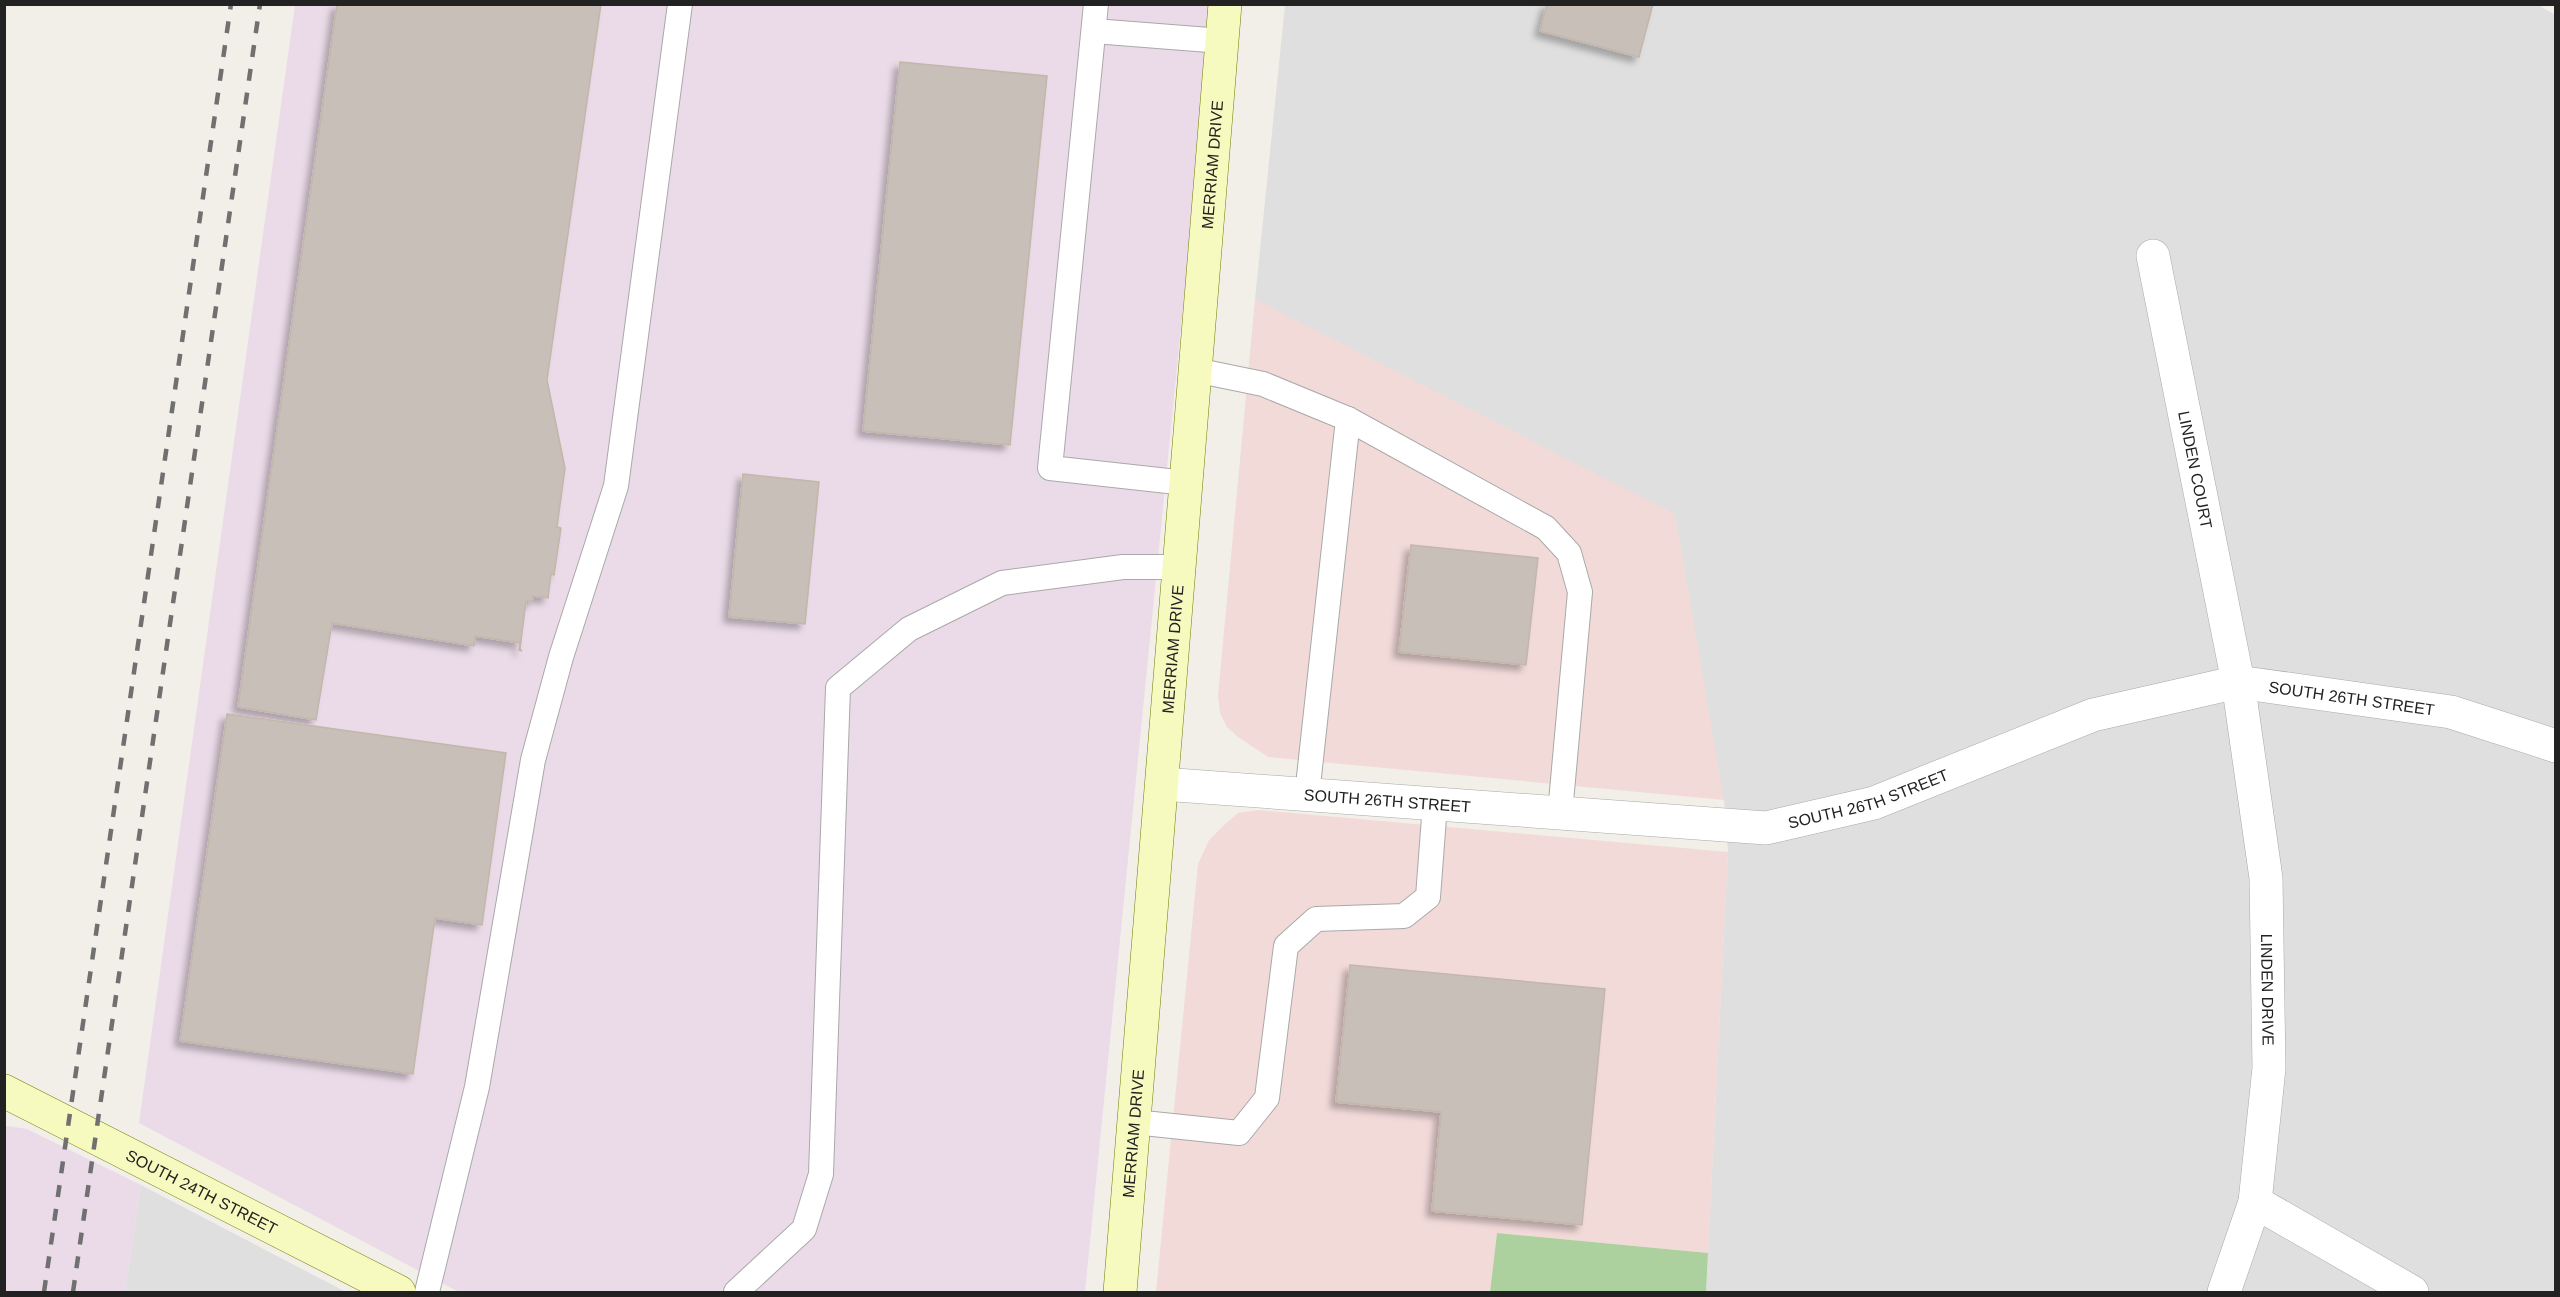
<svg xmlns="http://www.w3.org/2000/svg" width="2560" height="1297" font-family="Arial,sans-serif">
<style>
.residential{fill:#e0dfdf}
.commercial{fill:#f2dad9}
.industrial{fill:#ebdbe8}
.forest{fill:#add19e}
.building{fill:#c7bfb8;stroke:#c4b6ab;stroke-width:1.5;filter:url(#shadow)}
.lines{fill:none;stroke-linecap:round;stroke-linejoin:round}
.lane-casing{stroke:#a9a9a9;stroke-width:26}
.street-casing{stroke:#a9a9a9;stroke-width:34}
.secondary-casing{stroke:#707d05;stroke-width:34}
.lane{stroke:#fff;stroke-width:24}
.street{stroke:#fff;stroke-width:33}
.secondary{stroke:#f7fabf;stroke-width:33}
.rail{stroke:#707070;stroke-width:4.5;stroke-dasharray:12 12;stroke-linecap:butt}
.labels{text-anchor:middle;stroke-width:6;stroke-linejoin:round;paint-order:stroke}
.street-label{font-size:16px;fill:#222;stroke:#fff}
</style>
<defs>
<filter id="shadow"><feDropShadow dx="-5.5" dy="5.5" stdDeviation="3" flood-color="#0004"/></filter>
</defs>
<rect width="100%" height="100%" fill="#f2efe9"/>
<!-- residential -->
<g class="residential">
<polygon points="2537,4 2555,15 2555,1292 1706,1292 1728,852 1724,800 1255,299 1285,5"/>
<polygon points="141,1185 346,1292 125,1292"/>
</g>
<!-- commercial -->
<g class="commercial">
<polygon points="1255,299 1675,514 1724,800 1268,757 1238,737 1227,727 1220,713 1218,696"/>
<polygon points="1259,810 1728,852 1708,1253 1497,1233 1490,1292 1156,1292 1198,864 1209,840 1223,826 1238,813"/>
</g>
<!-- industrial -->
<g class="industrial">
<polygon points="295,5 1213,5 1085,1292 459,1292 139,1123"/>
<polygon points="8,1126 27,1129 141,1185 125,1292 5,1292 4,1127"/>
</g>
<!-- forest -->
<polygon class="forest" points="1497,1233 1708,1253 1706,1292 1490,1292"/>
<!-- building -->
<g class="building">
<polygon points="337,4 601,4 547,380 565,468 557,527 561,528 554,575 551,574 548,598 533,596 532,602 526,601 520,649 522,651 519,650 520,643 475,636 474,646 332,623 316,720 238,707"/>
<polygon points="1547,4 1653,4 1639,57 1540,31"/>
<polygon points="900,62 1047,76 1010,445 863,431"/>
<polygon points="743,474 819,482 805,624 729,617"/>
<polygon points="1411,545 1538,558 1526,665 1399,652"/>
<polygon points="227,714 506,753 482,925 435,918 413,1074 180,1041"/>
<polygon points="1350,965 1605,989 1582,1225 1432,1211 1441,1112 1336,1102"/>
</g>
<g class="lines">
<defs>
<g id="lane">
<polyline points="1096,4 1050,468 1186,483"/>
<polyline points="1094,31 1222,41"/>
<polyline points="1195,370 1263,384 1348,419 1546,528 1569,553 1580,592 1560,813"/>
<polyline points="1307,795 1348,419"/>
<polyline points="1134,1122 1239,1133 1267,1098 1286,946 1316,919 1404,916 1428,897 1435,804"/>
<polyline points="427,1292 477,1087 533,760 561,657 616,486 680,4"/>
<polyline points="736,1292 804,1229 821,1174 838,688 909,629 1002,583 1123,567 1179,567"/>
</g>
<g id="street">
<path id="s1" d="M2153,256L2238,682L2266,878L2269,1068L2255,1202L2224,1292"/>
<path id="s2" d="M1162,784L1766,828L1874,803L2093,715L2238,682L2451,712L2556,746"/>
<polyline points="2255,1202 2412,1292"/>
</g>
<g id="secondary">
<path id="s3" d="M4,1091L399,1292"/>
<path id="s4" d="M1120,1292L1225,4"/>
</g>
</defs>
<!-- lane casing -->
<use href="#lane" class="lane-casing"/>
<!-- street casing -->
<use href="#street" class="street-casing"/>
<!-- secondary casing -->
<use href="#secondary" class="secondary-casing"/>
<!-- lane -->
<use href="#lane" class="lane"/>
<!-- street -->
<use href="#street" class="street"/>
<!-- secondary -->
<use href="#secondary" class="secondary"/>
<!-- rail -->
<g class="rail">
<polyline points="44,1292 231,4"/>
<polyline points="73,1292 260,4"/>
</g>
</g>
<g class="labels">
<!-- street labels -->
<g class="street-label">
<text dy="6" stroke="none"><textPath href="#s4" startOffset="1131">MERRIAM DRIVE</textPath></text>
<text dy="6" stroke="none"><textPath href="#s1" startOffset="218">LINDEN COURT</textPath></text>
<text dy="6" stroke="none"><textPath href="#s4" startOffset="645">MERRIAM DRIVE</textPath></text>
<text dy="6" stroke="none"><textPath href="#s2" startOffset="1216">SOUTH 26TH STREET</textPath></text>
<text dy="6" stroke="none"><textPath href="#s2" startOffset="712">SOUTH 26TH STREET</textPath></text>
<text dy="6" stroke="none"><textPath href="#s2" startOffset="226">SOUTH 26TH STREET</textPath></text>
<text dy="6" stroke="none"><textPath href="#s1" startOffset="744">LINDEN DRIVE</textPath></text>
<text dy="6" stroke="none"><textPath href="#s4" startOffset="159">MERRIAM DRIVE</textPath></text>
<text dy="6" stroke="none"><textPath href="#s3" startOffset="222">SOUTH 24TH STREET</textPath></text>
</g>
</g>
<!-- border -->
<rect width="2560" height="1297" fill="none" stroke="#222222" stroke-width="12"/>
</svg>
